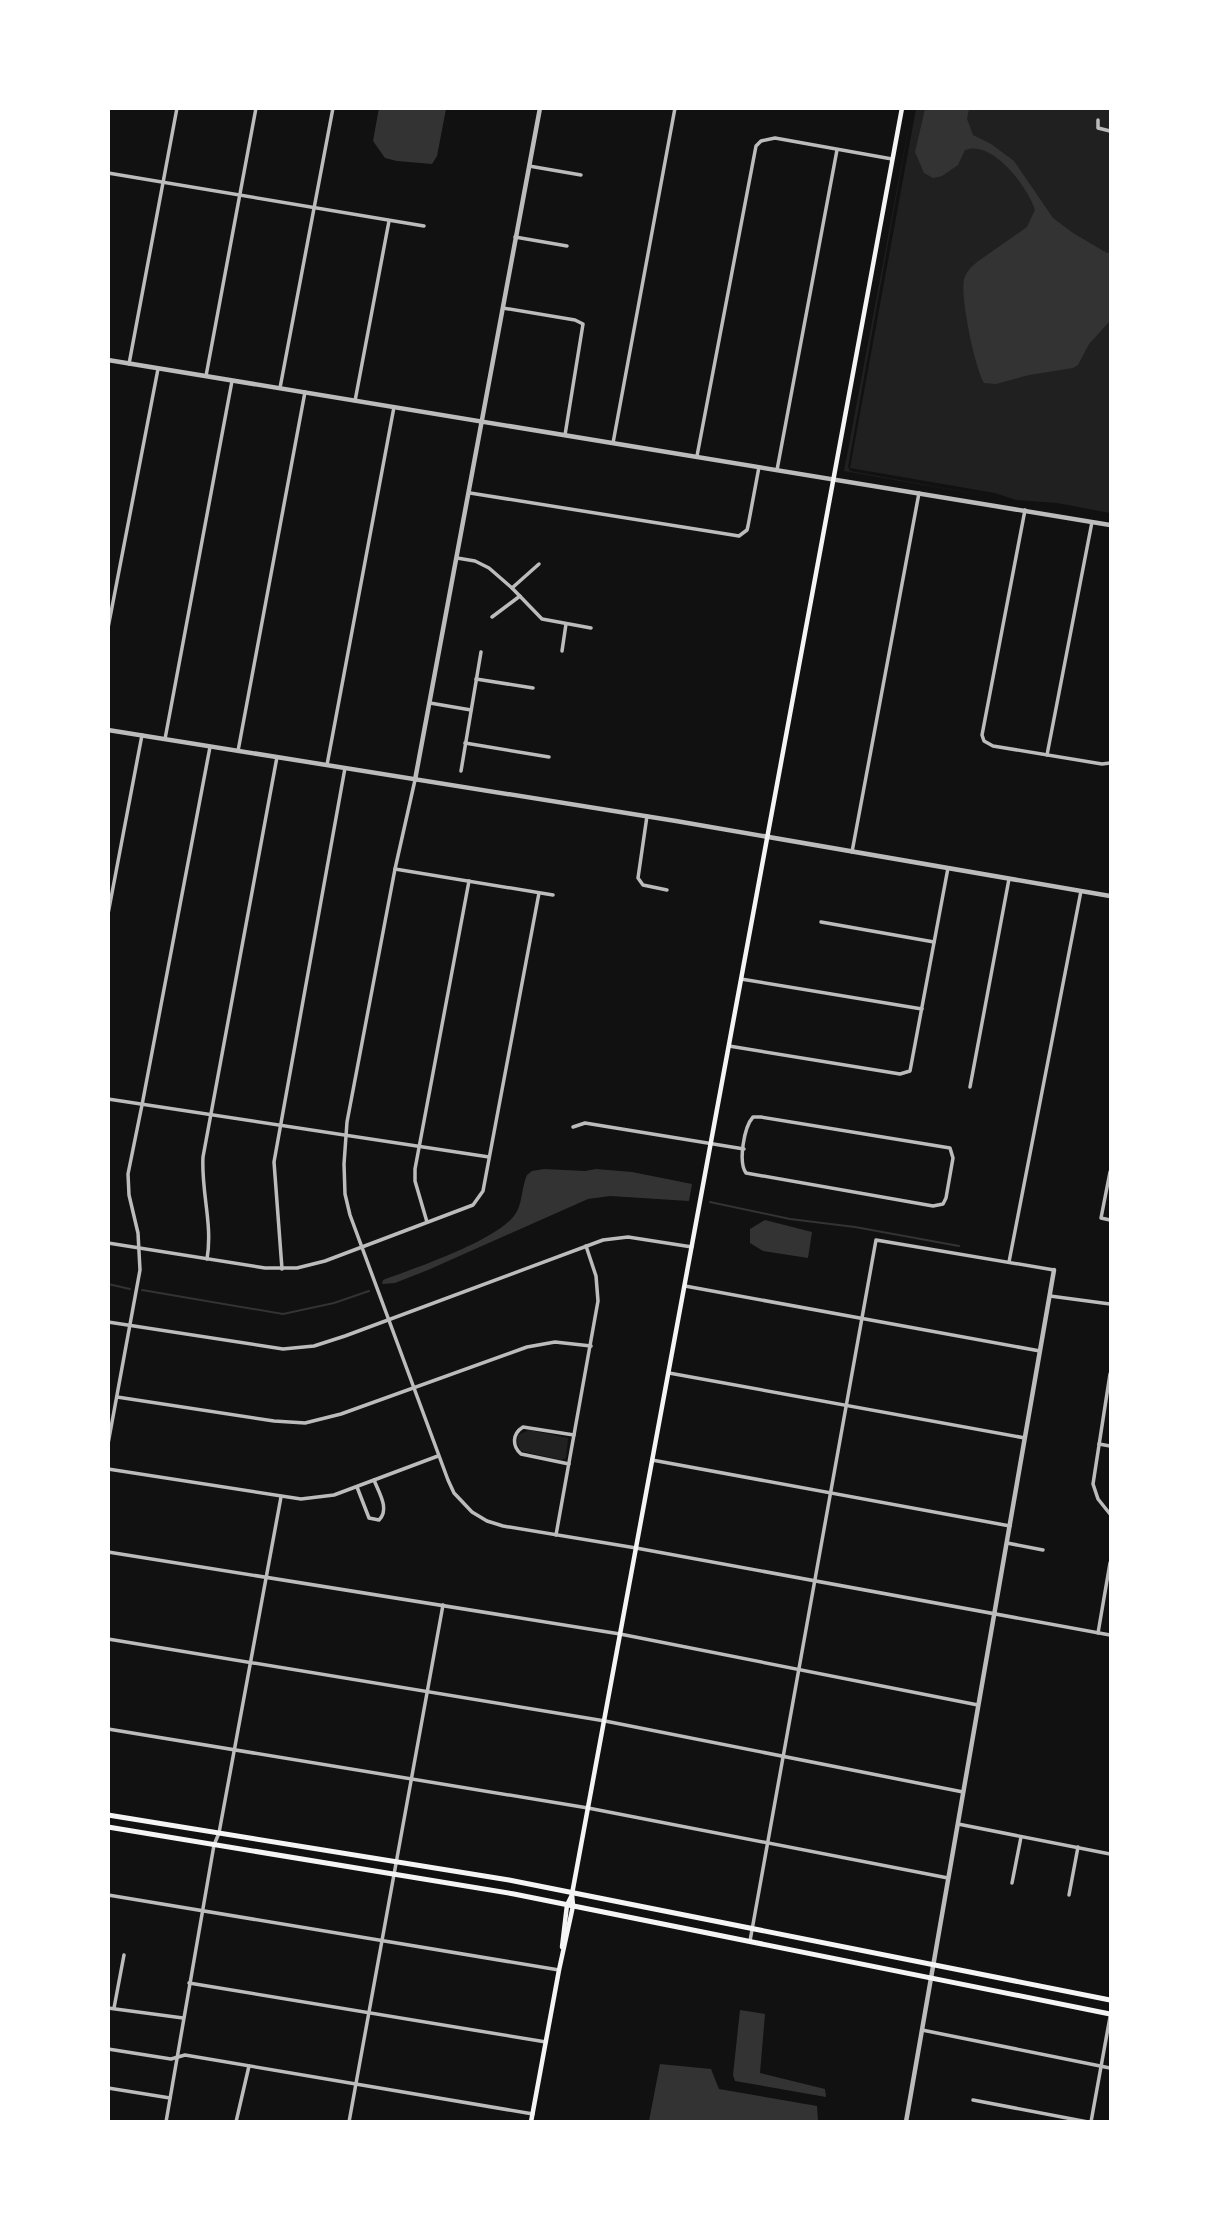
<svg xmlns="http://www.w3.org/2000/svg" width="1219" height="2230" font-family="'PT Sans',sans-serif">
<style>
.green{fill:#202020}
.water{fill:#333}
.lines{fill:none;stroke-linecap:round;stroke-linejoin:round}
.stream{stroke:#333;stroke-width:2}
.minor{stroke:#bcbcbc;stroke-width:3.5}
.tertiary{stroke:#bcbcbc;stroke-width:4.5}
.secondary{stroke:#f5f5f5;stroke-width:4.5}
.primary{stroke:#f5f5f5;stroke-width:5}
</style>
<rect width="100%" height="100%" fill="#111"/>
<!-- green -->
<g class="green">
<polygon points="912,109 848,467 850,471 998,498 844,471"/>
<polygon points="916,109 1110,109 1110,513 1057,503 1016,500 995,493 850,468"/>
<polygon points="529,1430 568,1438 566,1458 561,1460 521,1451 517,1443 518,1435"/>
</g>
<!-- water -->
<g class="water">
<polygon points="379,108 446,109 437,156 432,164 397,161 385,158 373,141"/>
<path d="M925,109H969L967,119L973,135L991,144L1014,161L1053,218L1073,233L1107,253L1110,252V321L1089,344L1078,365L1073,368L1029,375L996,384L984,383C975,368 960,297 964,280C966,272 971,267 977,262L1027,227L1035,210C1028,187 992,139 965,150L958,165L942,176L933,178L924,173L915,152Z"/>
<path d="M544,1169L585,1171L596,1169L632,1172L692,1184L689,1201L610,1196L588,1199L428,1270L395,1283L382,1284L383,1280L388,1278C419,1267 494,1241 514,1216C523,1205 521,1188 527,1175L532,1171Z"/>
<polygon points="765,1220 812,1232 808,1258 763,1251 750,1243 750,1229"/>
<polygon points="740,2010 765,2014 760,2073 825,2089 826,2097 735,2081 733,2075"/>
<polygon points="660,2064 711,2069 719,2089 817,2106 818,2121 649,2121"/>
</g>
<g class="lines">
<!-- stream -->
<g class="stream">
<polyline points="710,1202 790,1219 855,1227 959,1246"/>
<polyline points="108,1284 130,1289"/>
<polyline points="142,1290 283,1314 334,1303 369,1291"/>
</g>
<!-- minor -->
<g class="minor">
<polyline points="1098,120 1098,128 1110,131"/>
<polyline points="529,166 581,175"/>
<polyline points="108,173 424,226"/>
<polyline points="515,237 567,246"/>
<polyline points="503,308 575,320 583,324 565,435"/>
<polyline points="129,364 177,108"/>
<polyline points="206,376 256,108"/>
<polyline points="280,388 333,108"/>
<polyline points="355,401 389,221"/>
<polyline points="613,443 675,108"/>
<polyline points="697,456 756,146 761,141 775,138 892,159"/>
<polyline points="777,470 837,150"/>
<polyline points="470,493 739,536 747,530 748,526 759,467"/>
<polyline points="1025,510 982,735 984,741 993,746 1102,764 1110,763"/>
<polyline points="457,558 475,561 489,568 512,588 542,619 591,628"/>
<polyline points="512,588 539,564"/>
<polyline points="492,617 520,596"/>
<polyline points="108,628 158,369"/>
<polyline points="562,651 566,624"/>
<polyline points="476,679 533,688"/>
<polyline points="430,703 471,710"/>
<polyline points="165,739 232,381"/>
<polyline points="465,743 549,757"/>
<polyline points="238,751 305,392"/>
<polyline points="1047,755 1092,522"/>
<polyline points="327,765 394,407"/>
<polyline points="461,771 481,652"/>
<polyline points="415,780 395,869 347,1122 344,1164 345,1194 350,1215 448,1480 454,1493 472,1512 487,1521 503,1526 636,1548 1110,1635"/>
<polyline points="647,816 638,878 643,885 667,890"/>
<polyline points="852,852 919,493"/>
<polyline points="395,869 553,895"/>
<polyline points="108,914 142,735"/>
<polyline points="821,922 934,942"/>
<polyline points="741,979 922,1009"/>
<polyline points="729,1046 900,1074 910,1071 948,868"/>
<polyline points="970,1087 1009,879"/>
<polyline points="108,1099 489,1157"/>
<path d="M753,1117H761L950,1148L953,1158L946,1198L943,1204L933,1206L746,1173C738,1162 744,1127 753,1117Z"/>
<polyline points="573,1127 585,1123 744,1149"/>
<polyline points="1110,1172 1101,1218 1110,1220"/>
<polyline points="427,1222 415,1181 415,1169 469,881"/>
<polyline points="108,1243 265,1268 297,1268 325,1261 473,1205 483,1191 539,893"/>
<path d="M207,1259C213,1224 201,1192 203,1157L277,757"/>
<polyline points="1009,1262 1081,891"/>
<polyline points="282,1269 274,1162 345,768"/>
<polyline points="685,1286 1040,1351"/>
<polyline points="1050,1296 1110,1304"/>
<polyline points="108,1322 283,1349 314,1346 345,1336 603,1240 628,1237 692,1247"/>
<polyline points="669,1373 1025,1438"/>
<polyline points="1110,1374 1093,1484 1098,1499 1110,1514"/>
<polyline points="117,1397 274,1421 305,1423 341,1414 527,1347 555,1342 591,1346"/>
<polyline points="108,1444 140,1270 138,1233 129,1195 128,1174 142,1105 210,747"/>
<polyline points="1099,1444 1110,1446"/>
<polyline points="652,1460 1010,1526"/>
<path d="M569,1464L521,1454C512,1446 512,1434 523,1427L574,1435"/>
<polyline points="108,1469 301,1499 334,1495 438,1456"/>
<path d="M357,1487L369,1518L379,1520C390,1509 379,1493 374,1480"/>
<polyline points="556,1535 598,1301 596,1276 586,1246"/>
<polyline points="1007,1543 1043,1550"/>
<polyline points="108,1552 620,1634 978,1705"/>
<polyline points="1098,1633 1110,1563"/>
<polyline points="108,1639 605,1721 963,1792"/>
<polyline points="108,1729 588,1808 948,1878"/>
<polyline points="958,1824 1110,1854"/>
<polyline points="1012,1883 1021,1837"/>
<polyline points="108,1895 559,1970"/>
<polyline points="1069,1895 1078,1847"/>
<polyline points="750,1941 876,1240 1054,1270"/>
<polyline points="189,1983 546,2042"/>
<polyline points="108,2008 183,2018"/>
<polyline points="114,2008 124,1955"/>
<polyline points="922,2030 1110,2068"/>
<polyline points="108,2049 171,2059 185,2055 533,2114"/>
<polyline points="108,2088 170,2098"/>
<polyline points="973,2100 1088,2122"/>
<polyline points="166,2122 214,1845 219,1833 281,1497"/>
<polyline points="236,2122 249,2066"/>
<polyline points="349,2122 443,1605"/>
<polyline points="1091,2122 1110,2017"/>
</g>
<!-- tertiary -->
<g class="tertiary">
<polyline points="108,360 1110,525"/>
<polyline points="108,730 676,821 1110,896"/>
<polyline points="415,780 540,108"/>
<polyline points="906,2122 1054,1270"/>
</g>
<!-- secondary -->
<g class="secondary">
<polyline points="562,1947 567,1905 572,1895"/>
<polyline points="531,2122 559,1970 573,1906 572,1894 902,108"/>
</g>
<!-- primary -->
<g class="primary">
<polyline points="108,1815 509,1880 1110,2000"/>
<polyline points="108,1827 514,1894 1110,2014"/>
</g>
</g>
<!-- border -->
<rect width="1219" height="2230" fill="none" stroke="#ffffff" stroke-width="220"/>
</svg>
